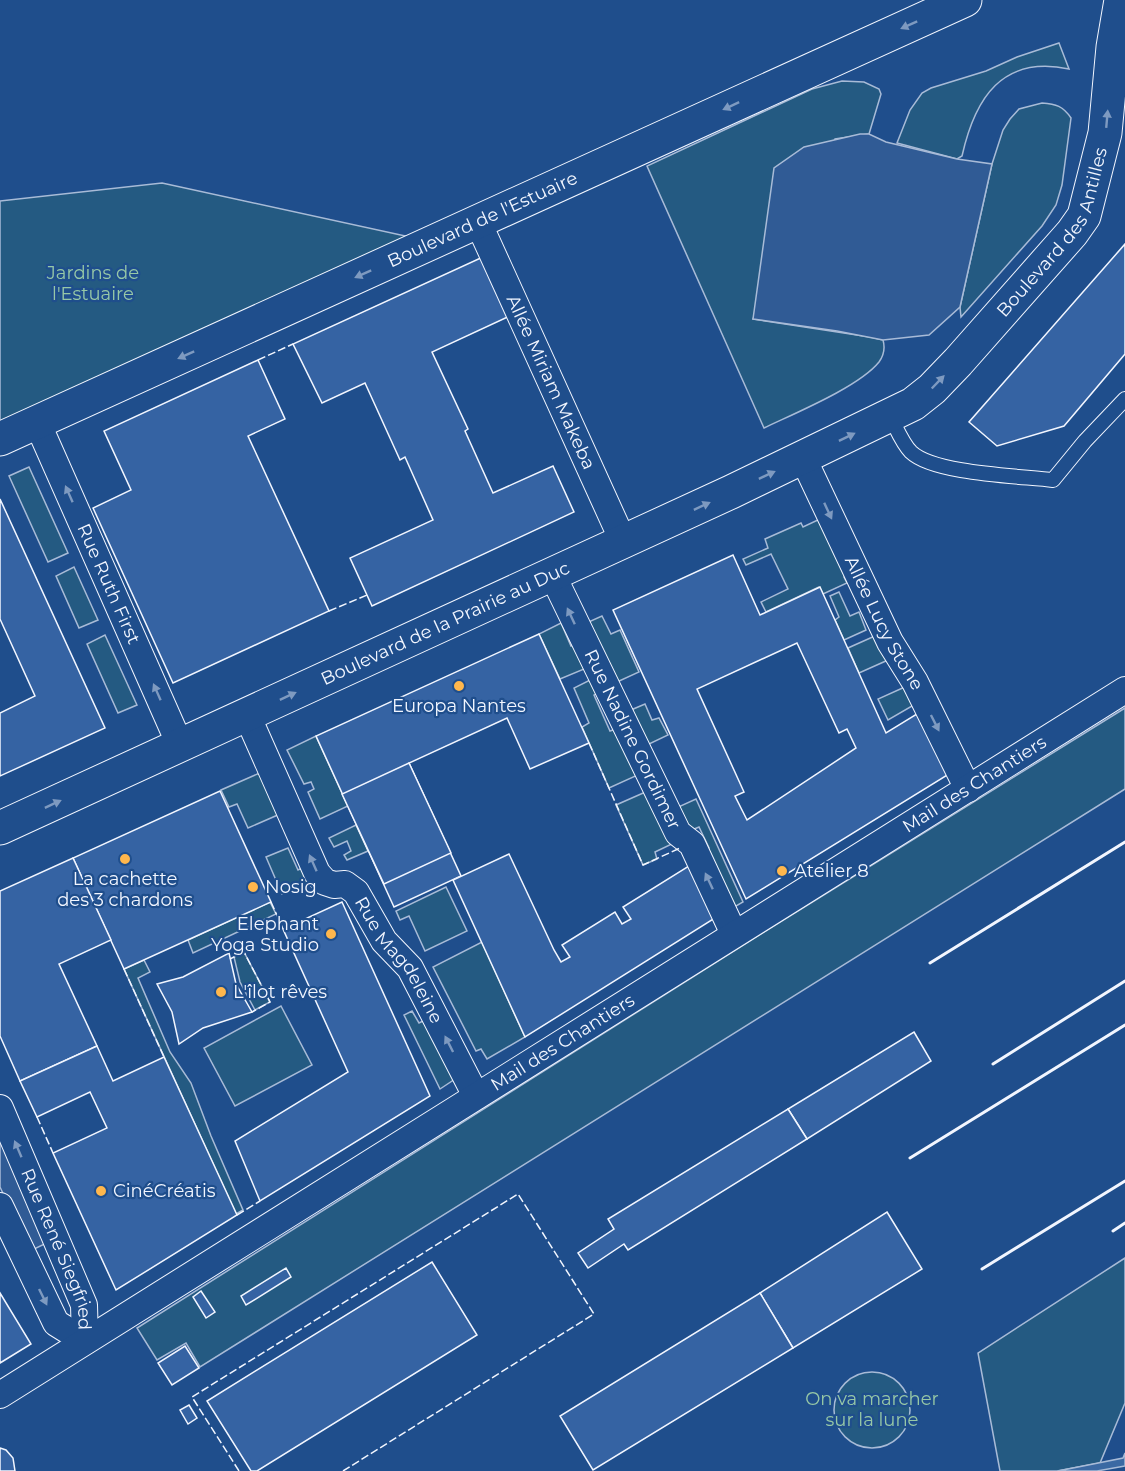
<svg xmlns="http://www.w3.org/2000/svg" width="1125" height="1471" font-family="Montserrat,sans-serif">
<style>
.green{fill:#245a82;stroke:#a8bbd7;stroke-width:1.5}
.parking{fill:#305b95;stroke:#a8bbd7;stroke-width:1.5}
.water{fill:#3b69a3;stroke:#a8bbd7;stroke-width:1.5}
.building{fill:#3563a3;stroke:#f2f6ff;stroke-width:1.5;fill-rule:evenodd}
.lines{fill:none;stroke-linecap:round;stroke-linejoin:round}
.lane-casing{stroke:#f2f6ff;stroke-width:16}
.street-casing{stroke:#f2f6ff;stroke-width:28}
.secondary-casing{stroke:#f2f6ff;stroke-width:35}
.lane{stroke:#1f4e8c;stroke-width:14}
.street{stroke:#1f4e8c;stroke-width:26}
.secondary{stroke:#1f4e8c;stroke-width:33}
.fence{stroke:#f2f6ff;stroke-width:1.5;stroke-dasharray:8 3;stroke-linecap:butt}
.wall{stroke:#f2f6ff;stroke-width:3}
.oneway{fill:#7e9ac0}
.poi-dot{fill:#ffb74d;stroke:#1f4e8c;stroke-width:2}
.labels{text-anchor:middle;stroke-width:4.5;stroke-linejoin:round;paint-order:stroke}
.street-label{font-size:18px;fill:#f2f6ff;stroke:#1f4e8c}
.park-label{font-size:18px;fill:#97c8a6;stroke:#1f4e8c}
.poi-label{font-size:18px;fill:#f2f6ff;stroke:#1f4e8c;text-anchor:start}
</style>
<rect width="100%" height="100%" fill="#1f4e8c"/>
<!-- green -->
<g class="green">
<path d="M1059,43L1069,69C1002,55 975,98 962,156L957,159L897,143L910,110L922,93L931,88L986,71L1017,57Z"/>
<path d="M842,81L864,82L879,89L881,94L869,134L835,139L753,319L870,337L883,340C885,347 884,355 879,362C859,387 793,414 764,428L647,166L812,89Z"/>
<path d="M1042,103C1056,104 1063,106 1071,118L1062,185L1056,205L1042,226L961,317L960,307L992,164L1003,130L1010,119L1019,109Z"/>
<polygon points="162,183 410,237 0,428 0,201"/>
<polygon points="29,467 68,553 48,562 9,476"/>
<polygon points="822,518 848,575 844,577 847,583 823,594 819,587 766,612 761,602 788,589 771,554 746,565 743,559 768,548 765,539 801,523 803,527"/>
<polygon points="74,567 98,620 79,628 56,576"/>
<polygon points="839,592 850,616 859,612 866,630 844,640 835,620 839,617 830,596"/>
<polygon points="602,616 611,634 620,630 639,672 617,682 584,624"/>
<polygon points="561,623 571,646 576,644 589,667 560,679 539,634"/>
<polygon points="105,635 137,705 118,713 87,644"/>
<polygon points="877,635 888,660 859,673 848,648"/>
<polygon points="596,677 602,691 594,695 610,731 619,728 640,774 609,788 582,727 589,723 574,688"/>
<polygon points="907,686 919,702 888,720 878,699"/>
<polygon points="645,704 652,720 659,718 668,735 647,745 631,710"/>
<polygon points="1125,708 1125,789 200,1367 186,1343 157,1360 137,1328 737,949"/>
<polygon points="316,736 348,806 320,819 308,792 314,789 311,782 304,784 287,750"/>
<polygon points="262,772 280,814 248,828 237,804 229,807 221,790"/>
<polygon points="650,790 674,843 655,852 657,859 643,865 616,805"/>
<polygon points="696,799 743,902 731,909 705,850 709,848 699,827 687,832 676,808"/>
<polygon points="356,825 368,851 347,860 344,855 351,851 347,841 334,847 329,838"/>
<polygon points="288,848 298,870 304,867 310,883 282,894 266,857"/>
<polygon points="446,887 467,931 425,951 409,916 400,920 396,911"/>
<polygon points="270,902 276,914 193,953 188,940"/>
<polygon points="482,942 525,1037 487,1059 481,1049 476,1051 433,967"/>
<polygon points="244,952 270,1002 255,1010 240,982 234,957"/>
<polygon points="144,960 150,972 138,978 170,1052 191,1083 211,1136 243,1210 236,1214 124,969"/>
<polygon points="281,1006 312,1065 235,1106 204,1048"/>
<polygon points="412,1011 419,1023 427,1019 458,1077 440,1089 404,1015"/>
<polygon points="1125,1258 1125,1403 1100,1463 1057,1471 1000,1471 978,1353"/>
<circle cx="872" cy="1410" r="38"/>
</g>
<!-- parking -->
<g class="parking">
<polygon points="860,134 869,134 886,142 957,159 992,164 960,307 929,335 883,340 837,331 753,319 774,168 804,147"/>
<polygon points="0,1131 51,1241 30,1251 0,1187"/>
</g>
<!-- water -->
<polygon class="water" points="1125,1453 1125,1466 1097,1471 1058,1471 1123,1458"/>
<!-- building -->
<g class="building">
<polygon points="1125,244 1125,354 1064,426 997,446 969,422"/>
<polygon points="485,256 512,315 432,352 468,429 465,431 493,493 553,466 574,512 372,606 350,558 433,520 405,457 400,460 365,383 322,403 293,344"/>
<polygon points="258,360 285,419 248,436 329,611 173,683 93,508 131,490 104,431"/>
<polygon points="0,499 105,728 0,776 0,713 35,696 0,619"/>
<path d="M733,555L760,615L820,587L886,733L920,712L949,774L746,899L613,610ZM797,643L839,733L847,729L856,748L747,820L735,796L744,792L697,689Z"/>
<polygon points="539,634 589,743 530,769 507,718 409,763 461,876 394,907 316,736"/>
<polygon points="409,763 451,853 384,884 342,794"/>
<polygon points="220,791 271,902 124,969 73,858"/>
<polygon points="509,854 554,950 561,962 570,957 562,945 615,912 622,924 631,919 623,907 692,864 715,918 525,1037 453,880"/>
<polygon points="73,858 111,940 59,964 97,1046 20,1081 0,1036 0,891"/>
<polygon points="342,902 430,1096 260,1201 235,1141 348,1072 283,929"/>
<polygon points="229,953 236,984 252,1012 203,1028 179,1044 172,1012 157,984 183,977"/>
<polygon points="914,1032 931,1061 807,1139 788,1109"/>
<polygon points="97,1046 113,1081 164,1057 237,1215 116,1290 53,1153 107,1128 90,1092 37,1117 20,1081"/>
<polygon points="788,1109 807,1139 628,1250 624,1244 588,1268 578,1253 614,1229 608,1219"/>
<polygon points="887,1212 922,1269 793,1348 760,1293"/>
<polygon points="432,1262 477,1335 257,1471 251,1471 207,1401"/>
<polygon points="286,1268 291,1277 246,1305 241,1296"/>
<polygon points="201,1291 215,1312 206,1318 193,1297"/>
<polygon points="0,1293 31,1344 0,1363"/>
<polygon points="760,1293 793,1348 593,1470 560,1416"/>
<polygon points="185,1346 199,1368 172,1385 158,1363"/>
<polygon points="189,1405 197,1418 188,1424 180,1410"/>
<polygon points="0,1448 6,1450 13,1458 15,1471 0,1471"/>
</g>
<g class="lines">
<defs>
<path id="lane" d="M890,416C896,427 902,443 911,452C934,474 1020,476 1053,480L1085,441L1125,399"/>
<g id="street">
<path id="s1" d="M478,222L623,541"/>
<path id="s2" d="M37,422L180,745"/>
<path id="s3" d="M803,458L890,642L915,682L968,789"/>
<path id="s4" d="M552,574L678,833L692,844L734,934"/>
<path id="s5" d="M247,715L317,873L325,882L334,885L345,884L356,892L384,941L410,968L476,1096"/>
<path id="s6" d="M0,1108L84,1305L85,1341"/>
<polyline points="0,1206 56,1323 85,1341"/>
<path id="s7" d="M0,1395L1125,690"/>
</g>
<g id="secondary">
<path id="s8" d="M0,439L965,0"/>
<path id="s9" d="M0,828L731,492L913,404L932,389L958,362L1072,233L1084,216L1105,133L1113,47L1121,0"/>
</g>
</defs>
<!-- lane casing -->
<use href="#lane" class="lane-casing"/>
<!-- street casing -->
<use href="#street" class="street-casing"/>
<!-- secondary casing -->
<use href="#secondary" class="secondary-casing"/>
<!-- lane -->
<use href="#lane" class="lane"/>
<!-- street -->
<use href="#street" class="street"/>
<!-- secondary -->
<use href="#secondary" class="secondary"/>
<!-- fence -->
<g class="fence">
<polyline points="258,360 293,344"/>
<polyline points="329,611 367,595"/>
<polyline points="589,743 643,865 680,848"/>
<polyline points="271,902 283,929"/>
<polyline points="230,959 244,952 270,1002 252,1012"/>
<polyline points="124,969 164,1057"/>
<polyline points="37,1117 53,1153"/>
<polyline points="237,1215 260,1201"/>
<polyline points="239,1471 192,1397 518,1194 594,1314 343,1471"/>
</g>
<!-- wall -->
<g class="wall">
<polyline points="930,963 1125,842"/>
<polyline points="993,1064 1125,981"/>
<polyline points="910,1158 1125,1025"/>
<polyline points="1113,1231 1125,1223"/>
<polyline points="982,1269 1125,1181"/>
</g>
</g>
<!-- one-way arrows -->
<defs><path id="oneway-solid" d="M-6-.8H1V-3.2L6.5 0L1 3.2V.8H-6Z" transform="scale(1.5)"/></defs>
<g class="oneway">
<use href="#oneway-solid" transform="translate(909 25) rotate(156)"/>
<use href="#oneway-solid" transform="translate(731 106) rotate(155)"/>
<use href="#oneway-solid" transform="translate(1107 119) rotate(-85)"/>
<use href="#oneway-solid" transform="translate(363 274) rotate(156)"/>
<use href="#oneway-solid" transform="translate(186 355) rotate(156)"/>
<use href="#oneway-solid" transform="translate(938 382) rotate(-46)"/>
<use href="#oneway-solid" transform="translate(847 437) rotate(-26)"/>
<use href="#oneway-solid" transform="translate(767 475) rotate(-25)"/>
<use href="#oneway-solid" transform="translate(69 494) rotate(-114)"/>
<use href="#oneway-solid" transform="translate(702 506) rotate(-25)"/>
<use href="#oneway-solid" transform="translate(828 511) rotate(65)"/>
<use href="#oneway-solid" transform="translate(571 616) rotate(-115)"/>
<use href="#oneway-solid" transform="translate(157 692) rotate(-114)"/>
<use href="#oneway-solid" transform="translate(288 696) rotate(-25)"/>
<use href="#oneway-solid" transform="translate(935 723) rotate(63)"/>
<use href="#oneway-solid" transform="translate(53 804) rotate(-25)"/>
<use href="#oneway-solid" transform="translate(313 863) rotate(-114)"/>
<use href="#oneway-solid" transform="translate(709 881) rotate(-115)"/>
<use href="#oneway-solid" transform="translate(449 1044) rotate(-117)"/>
<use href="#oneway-solid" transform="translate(18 1149) rotate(-113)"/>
<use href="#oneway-solid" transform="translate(43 1297) rotate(64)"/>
</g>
<!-- markers -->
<g class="poi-dot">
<circle cx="459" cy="686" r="6"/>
<circle cx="125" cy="859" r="6"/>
<circle cx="782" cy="871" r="6"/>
<circle cx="253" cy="887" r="6"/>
<circle cx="331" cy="934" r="6"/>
<circle cx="221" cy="992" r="6"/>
<circle cx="101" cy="1191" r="6"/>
</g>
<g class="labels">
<!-- street labels -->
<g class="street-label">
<text dy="6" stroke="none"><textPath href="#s8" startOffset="530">Boulevard de l'Estuaire</textPath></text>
<text dy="6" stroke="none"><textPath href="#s9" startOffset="1232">Boulevard des Antilles</textPath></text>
<text dy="6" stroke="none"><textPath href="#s1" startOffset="176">Allée Miriam Makeba</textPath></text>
<text dy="6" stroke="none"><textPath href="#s2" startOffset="177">Rue Ruth First</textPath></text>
<text dy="6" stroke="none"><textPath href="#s9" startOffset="490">Boulevard de la Prairie au Duc</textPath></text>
<text dy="6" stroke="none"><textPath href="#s3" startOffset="184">Allée Lucy Stone</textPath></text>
<text dy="6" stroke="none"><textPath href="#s4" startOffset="184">Rue Nadine Gordimer</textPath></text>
<text dy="6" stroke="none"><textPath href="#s7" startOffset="1150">Mail des Chantiers</textPath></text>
<text dy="6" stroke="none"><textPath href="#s5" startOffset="300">Rue Magdeleine</textPath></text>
<text dy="6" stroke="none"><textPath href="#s7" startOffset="664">Mail des Chantiers</textPath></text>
<text dy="6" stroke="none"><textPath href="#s6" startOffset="153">Rue René Siegfried</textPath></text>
</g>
<!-- park labels -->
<g class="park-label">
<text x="93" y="279">Jardins de<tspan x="93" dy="21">l'Estuaire</tspan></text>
<text x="872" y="1405">On va marcher<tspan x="872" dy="21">sur la lune</tspan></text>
</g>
<!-- poi labels -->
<g class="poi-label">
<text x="459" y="712" text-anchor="middle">Europa Nantes</text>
<text x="794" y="877">Atelier 8</text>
<text x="125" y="885" text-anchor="middle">La cachette<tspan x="125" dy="21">des 3 chardons</tspan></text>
<text x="265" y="893">Nosig</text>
<text x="319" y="930" text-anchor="end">Elephant<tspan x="319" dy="21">Yoga Studio</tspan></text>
<text x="233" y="998">L'îlot rêves</text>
<text x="113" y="1197">CinéCréatis</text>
</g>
</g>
</svg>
